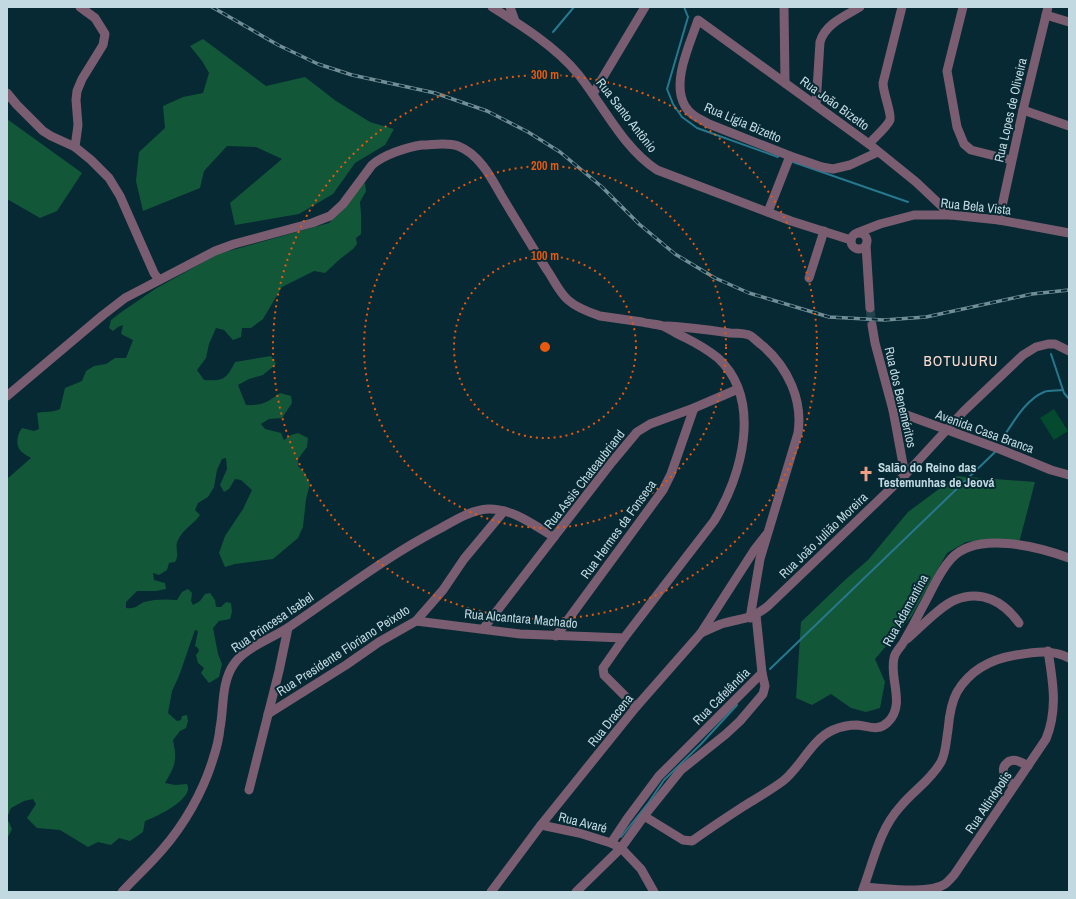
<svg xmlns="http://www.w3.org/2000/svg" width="1076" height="899" font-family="'Archivo Narrow',sans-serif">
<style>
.green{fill:#044a2e}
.forest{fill:#135739}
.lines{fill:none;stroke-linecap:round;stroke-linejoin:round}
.stream{stroke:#27788e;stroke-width:2}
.minor-tunnel{stroke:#22434d;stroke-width:9;stroke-dasharray:9 4.5;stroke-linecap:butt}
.minor{stroke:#7a5d70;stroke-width:9}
.rail-casing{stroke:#718e96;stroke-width:3.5}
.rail{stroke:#062933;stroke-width:2;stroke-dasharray:6;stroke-linecap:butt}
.ring{fill:none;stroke:#e8590c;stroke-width:2;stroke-dasharray:2 4}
.labels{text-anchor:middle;stroke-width:4;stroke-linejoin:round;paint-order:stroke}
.street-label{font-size:13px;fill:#c2d9e1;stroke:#062933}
.poi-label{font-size:13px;font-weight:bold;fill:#c2d9e1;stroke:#062933;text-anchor:start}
.quarter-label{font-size:15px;letter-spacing:1px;fill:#fbdacf;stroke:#062933}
.centre{fill:#e8590c;stroke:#062933;stroke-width:2}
.ring-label{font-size:12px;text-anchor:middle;font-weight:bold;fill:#e8590c;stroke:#062933;stroke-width:4;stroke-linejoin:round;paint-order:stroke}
</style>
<rect width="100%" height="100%" fill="#062933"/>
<!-- green -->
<polygon class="green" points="1054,409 1068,431 1054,440 1040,418"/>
<!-- forest -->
<g class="forest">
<polygon points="203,39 266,86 305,77 336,101 370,122 394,129 385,145 355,163 333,194 299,214 235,225 230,203 282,159 256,147 227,146 204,171 200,188 143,211 136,181 139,152 165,128 163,106 183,97 203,93 209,73 202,61 190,46"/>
<polygon points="7,119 82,173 57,211 40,218 7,199"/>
<path d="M365,183L366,191L360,202L361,213V234L356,238L357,244L353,249L340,259L325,273L314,271L282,287L263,319L251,328H242L241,337L233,340L224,330L216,328L209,344L206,358L197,370L204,380C223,381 226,380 235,362L271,356L276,364L263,375L249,379L238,385L246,405C262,406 268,402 280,393L291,396L292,403L282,418L269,419L261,424L265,429L281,433L284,440L291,435L298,433L308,438L307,447L298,459V466L305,473L310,484L306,499L303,527L298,538L273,559L235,564L225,567L219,553L225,536L243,509L252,490L241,480L235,479L229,489L224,492L220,485L227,469L226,458L222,459L217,470L214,487L208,497L198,503L195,510L200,515C194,524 183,529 178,540C174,547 180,555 175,562L169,563L167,570L159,575L153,573L154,580L165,583L166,589L156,591H137L126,602V608C136,609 136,606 144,602C154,599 167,599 177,600L182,592L188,589L192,593L191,601L193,605L200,601L205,594L210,593L215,600L216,607H221L226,602L231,603L232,612L230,619L219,621L213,628L218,654L222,664L219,677L209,683L201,673L204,668L198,663L196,655L199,651L198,648L195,646L198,631L195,630L179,676L172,691L168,713L177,721L181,720L182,716L187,715L188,721L186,728L180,731L173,740C177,761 176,764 165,783L175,785L187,784C188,786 188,788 188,790C185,803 156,817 145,821L143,832L130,841L119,838L111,845L98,842L88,847L60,830L37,828L27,818L36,804L33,799L24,801L11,808L7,818L12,829L7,839V479L31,458C28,456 22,453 20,450C15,444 18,433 22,428L34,431L39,429L37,413C45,411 52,413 60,409L65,388L82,381L86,371L94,366L106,364L115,358H126L133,340L121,334L123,325L118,327L113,331L109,328L111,320L120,313L155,289L218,254L329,223L340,212L359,187Z"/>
<polygon points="954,476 1035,482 1019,543 982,540 966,542 947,553 911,617 875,659 885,682 880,708 866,712 851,708 831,694 812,705 796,698 801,622 846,579 868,560 908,512 943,486"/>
</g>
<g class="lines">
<!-- stream -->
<g class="stream">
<polyline points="684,7 688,17 667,89 673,104 682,117 697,128 778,157"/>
<polyline points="553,32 574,7"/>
<polyline points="793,162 908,202"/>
<polyline points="1051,354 1064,393 1069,399"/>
<path d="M1002,439C1013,423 1025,400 1044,392C1049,390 1058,391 1063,390"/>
<polyline points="770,669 995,452"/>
<polyline points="621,837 649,802 664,780 701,744 737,705"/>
</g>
<!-- minor-tunnel -->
<polyline class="minor-tunnel" points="870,308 872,325"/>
<!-- minor -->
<g class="minor">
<path d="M492,7C521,25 556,47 578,74C603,105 623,148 657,170L791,221L851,240"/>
<polyline points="510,7 515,21"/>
<polyline points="784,7 785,83"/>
<polyline points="963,7 947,71 957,127 964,144 971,150 1011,160"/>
<polyline points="1046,15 1069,22"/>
<polyline points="7,93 17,105 43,131 51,136 75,147 91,160 109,178 120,196 154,273 159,280"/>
<polyline points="593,94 645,7"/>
<path d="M816,105L820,42C825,24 845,16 860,7"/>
<polyline points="1023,110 1069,126"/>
<path d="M869,144C874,138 887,127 890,120C892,114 883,93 883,83L902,7"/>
<polyline points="75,147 78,125 76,100 77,91 82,79 103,45 105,34 95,18 80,7"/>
<path d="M878,152L850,165L833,169L822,167L790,156L709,124C700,119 690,115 685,106C671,82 690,44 698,20L869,144L916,182L951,215"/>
<polyline points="768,212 790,156"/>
<polyline points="999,220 1023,110 1048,7"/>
<polyline points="857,233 880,224 914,215 951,215 999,220 1069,233"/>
<circle cx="859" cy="241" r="8"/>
<polyline points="866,245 870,308"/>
<polyline points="809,278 824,231"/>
<polyline points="872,325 875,343 893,410 905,475"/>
<path d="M666,326C687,327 709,330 730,333C736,333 746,333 751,336C755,339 759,343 763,346C788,368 803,400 798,433L760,559L750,618"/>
<path d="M7,396L103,315L125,298L215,251L234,244L312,223L330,216L343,204L372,165C383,155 407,147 422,145C433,145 447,142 458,146C479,154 491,177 501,195C516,220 531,245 547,270C554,280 559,292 568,300C577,308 588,312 600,316C614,318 628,320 642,322C649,324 657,324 663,326C670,329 677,334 684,337C696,343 708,350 718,358C763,400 742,476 714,521L624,638L603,668L604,675L636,707"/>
<polyline points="893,410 1002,450 1051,470 1069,475"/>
<polyline points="416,621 520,634 624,638"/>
<polyline points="483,629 554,537 612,462 637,432 650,424 694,408 738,389"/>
<path d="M701,633C707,630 714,627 721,624C741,618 751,620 768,606L905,475L964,411L1023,355L1036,347L1048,344H1055L1069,351"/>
<polyline points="556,636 663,490 671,474 694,408"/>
<path d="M907,639C920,628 940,606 955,600C982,589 1004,602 1019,623"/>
<polyline points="268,714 346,665 379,642 416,621 443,590 464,559 504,511"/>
<path d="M1013,786C1010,782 1006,778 1004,773C1003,770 1003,767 1005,765C1012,756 1021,762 1028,766"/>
<polyline points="249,790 279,671 288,628"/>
<path d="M644,816L683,840L692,841C709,829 727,817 744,806C757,798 771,790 783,781C800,768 812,739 833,730C840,727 849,725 857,725C869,726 878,732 888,722C906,705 889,678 894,658C895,652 900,648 903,643C910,631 916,620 922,608C932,591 938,573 951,559C976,530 1039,547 1069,558"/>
<polyline points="541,825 579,833 611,843 621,848 641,869 654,892"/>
<polyline points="611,843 627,819 659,776 762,673"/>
<path d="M864,887C884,888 929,895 945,884C948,882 951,878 954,875L1046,739C1058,710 1053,682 1048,651"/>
<path d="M122,892C135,878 149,865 162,850C184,825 203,792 213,759C216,750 219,739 220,728C224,708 221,682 234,664C244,648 273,638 289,627C339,593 387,556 441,528C455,520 471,510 488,509C512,508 535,526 554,537"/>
<polyline points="491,892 541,825 636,707 701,633 755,549 766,535"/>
<polyline points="576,892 621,848 644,816 681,770 726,734 740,721 763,694 765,686 762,673 756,615"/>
<path d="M862,892C873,863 879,830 900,807C913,791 931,780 941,762C946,753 946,741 948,730C949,718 951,703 957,692C970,670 991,659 1016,655C1034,652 1052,649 1069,658"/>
</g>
<defs>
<polyline id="rail" points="212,7 278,45 318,64 352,75 435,93 487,111 528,132 560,152 602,187 639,224 675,254 715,278 749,293 829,317 884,320 926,317 1032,294 1069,290"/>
</defs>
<!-- rail casing -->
<use href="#rail" class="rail-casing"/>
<!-- rail -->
<use href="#rail" class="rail"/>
</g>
<!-- distance rings -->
<g class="ring">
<circle cx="545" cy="347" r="91"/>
<circle cx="545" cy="347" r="181"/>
<circle cx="545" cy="347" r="272"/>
</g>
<!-- icons -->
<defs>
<symbol id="church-bare" viewBox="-9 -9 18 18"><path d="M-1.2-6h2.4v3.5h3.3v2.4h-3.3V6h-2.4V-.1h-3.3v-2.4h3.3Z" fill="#f39f83" stroke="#062933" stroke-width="2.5" paint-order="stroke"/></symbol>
</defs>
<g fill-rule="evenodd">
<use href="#church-bare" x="855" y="463" width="22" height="22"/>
</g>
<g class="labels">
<!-- street labels -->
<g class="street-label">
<text transform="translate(835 103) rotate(36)" y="5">Rua João Bizetto</text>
<text transform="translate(1010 110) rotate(-77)" y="5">Rua Lopes de Oliveira</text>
<text transform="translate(627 115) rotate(52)" y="5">Rua Santo Antônio</text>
<text transform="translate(743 122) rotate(23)" y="5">Rua Lígia Bizetto</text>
<text transform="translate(976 206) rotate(6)" y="5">Rua Bela Vista</text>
<text transform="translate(901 397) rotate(77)" y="5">Rua dos Beneméritos</text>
<text transform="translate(985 431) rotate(20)" y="5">Avenida Casa Branca</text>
<text transform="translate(584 479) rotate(-52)" y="5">Rua Assis Chateaubriand</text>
<text transform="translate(618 529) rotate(-54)" y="5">Rua Hermes da Fonseca</text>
<text transform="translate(823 535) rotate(-44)" y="5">Rua João Julião Moreira</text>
<text transform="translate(905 610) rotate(-61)" y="5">Rua Adamantina</text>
<text transform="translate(521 618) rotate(5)" y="5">Rua Alcantara Machado</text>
<text transform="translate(272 622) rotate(-34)" y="5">Rua Princesa Isabel</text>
<text transform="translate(343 650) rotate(-33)" y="5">Rua Presidente Floriano Peixoto</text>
<text transform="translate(721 696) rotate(-45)" y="5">Rua Cafelândia</text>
<text transform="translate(610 720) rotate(-51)" y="5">Rua Dracena</text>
<text transform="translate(988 802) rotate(-56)" y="5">Rua Altinópolis</text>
<text transform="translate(583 822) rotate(14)" y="5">Rua Avaré</text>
</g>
<!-- poi labels -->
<g class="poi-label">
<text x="878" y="472">Salão do Reino das<tspan x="878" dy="15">Testemunhas de Jeová</tspan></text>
</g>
<!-- quarter labels -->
<g class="quarter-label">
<text x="961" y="366">BOTUJURU</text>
</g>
</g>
<circle cx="545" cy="347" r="6" class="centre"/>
<g class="ring-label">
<text x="545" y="79">300 m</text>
<text x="545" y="170">200 m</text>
<text x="545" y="260">100 m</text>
</g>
<!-- border -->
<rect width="1076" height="899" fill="none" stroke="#c2d9e1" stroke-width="16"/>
</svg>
